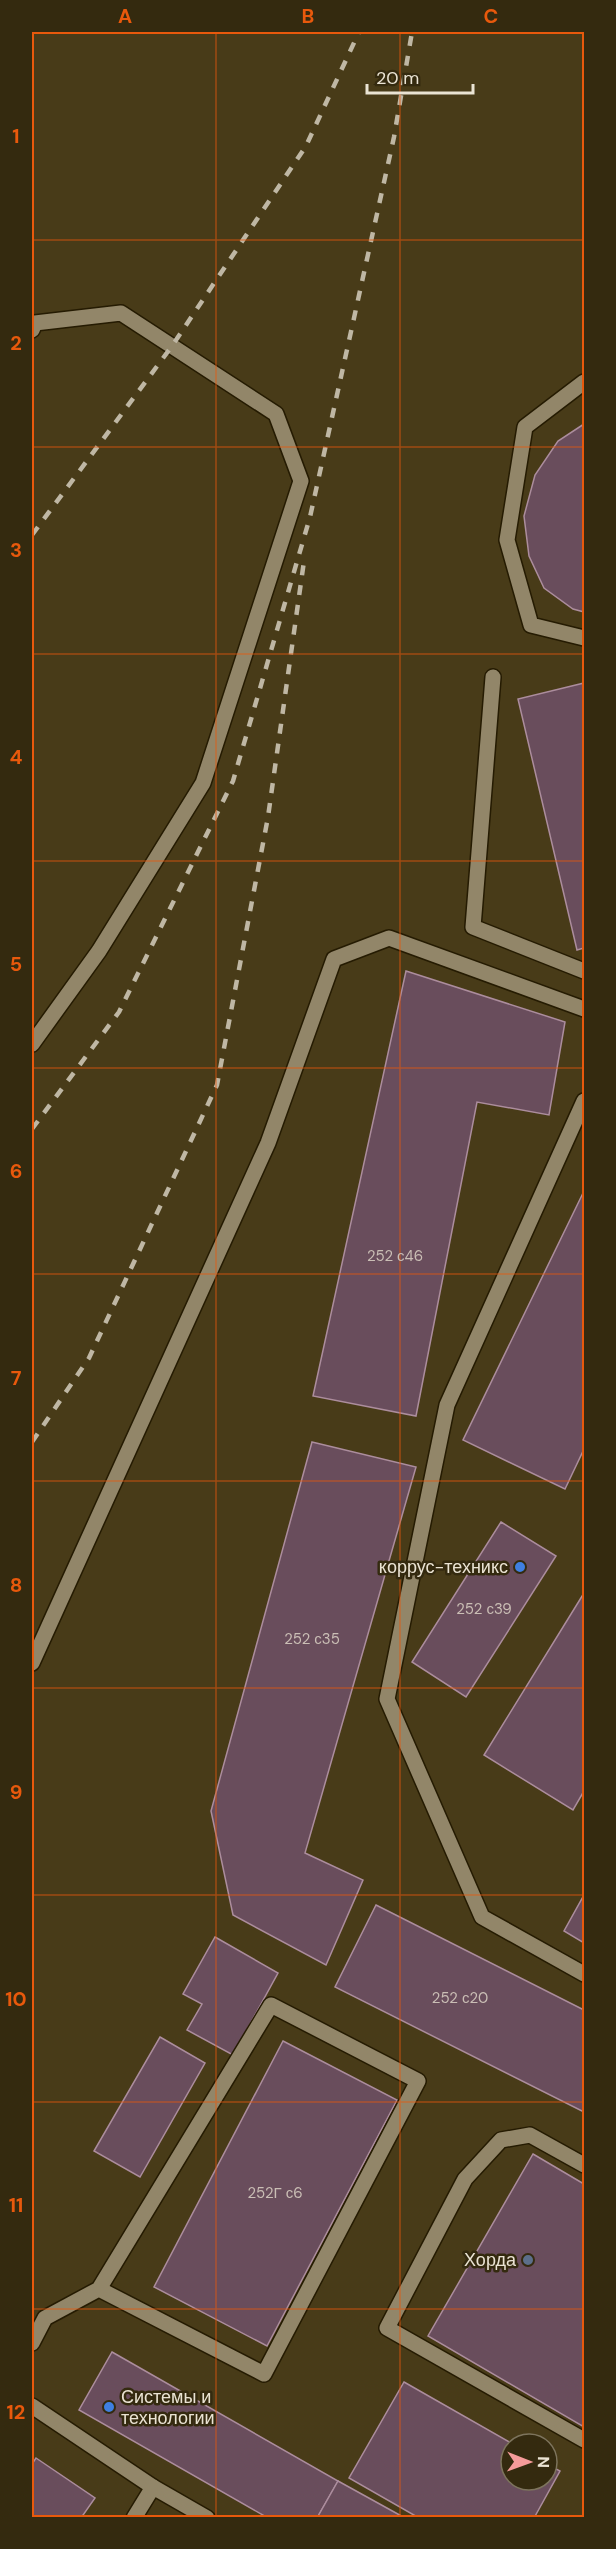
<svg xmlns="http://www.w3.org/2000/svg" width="616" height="2549" font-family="'DM Sans',sans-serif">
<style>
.built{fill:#483b18;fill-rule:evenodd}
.building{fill:#694d5c;stroke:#ac8d9d;stroke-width:1.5}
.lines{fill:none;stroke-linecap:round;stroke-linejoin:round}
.minor-casing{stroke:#251b02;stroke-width:18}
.minor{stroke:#928669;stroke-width:15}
.rail{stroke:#bfb7a4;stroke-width:4.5;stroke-dasharray:10 10;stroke-linecap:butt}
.grid{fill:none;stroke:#e8590c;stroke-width:1.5;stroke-opacity:0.55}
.shop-dot{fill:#3f7fe0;stroke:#342a0f;stroke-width:2}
.service-dot{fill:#5c6f8a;stroke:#342a0f;stroke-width:2}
.labels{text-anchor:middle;stroke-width:5;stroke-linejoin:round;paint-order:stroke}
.number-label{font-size:15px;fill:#cabeb5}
.poi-label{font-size:18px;fill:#eae3d3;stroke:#342a0f;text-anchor:end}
.neatline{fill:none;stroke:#e8590c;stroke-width:2}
.grid-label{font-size:20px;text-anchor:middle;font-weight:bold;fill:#e8590c}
</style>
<rect width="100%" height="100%" fill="#3e3419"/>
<!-- built -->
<path class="built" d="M32,32H584V2517L32,2518ZM511,2444H547V2480H511Z"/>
<!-- building -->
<g class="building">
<polygon points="584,424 584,612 573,609 544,588 529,556 524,516 535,475 558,441"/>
<polygon points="584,683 584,948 577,950 518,699"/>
<polygon points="406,971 565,1022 549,1115 477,1102 416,1416 313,1396"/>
<polygon points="584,1191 584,1449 565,1489 463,1440"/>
<polygon points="312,1442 416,1467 305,1853 363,1880 326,1965 233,1915 211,1811"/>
<polygon points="501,1522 556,1556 466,1697 412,1662"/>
<polygon points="584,1593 584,1791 573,1810 484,1755"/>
<polygon points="584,1895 584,1943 564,1931"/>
<polygon points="376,1905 584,2010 584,2112 335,1987"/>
<polygon points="215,1937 278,1973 233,2055 187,2030 202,2004 183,1994"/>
<polygon points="160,2037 205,2063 140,2177 94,2151"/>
<polygon points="283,2041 397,2100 267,2346 154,2287"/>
<polygon points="533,2154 584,2184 584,2427 428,2336"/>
<polygon points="112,2352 338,2481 317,2518 268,2518 79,2410"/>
<polygon points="404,2382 513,2444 511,2480 547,2480 547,2464 560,2471 534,2518 419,2518 349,2478"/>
<polygon points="36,2458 95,2498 81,2518 32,2518 32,2464"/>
<polygon points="338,2481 405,2518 317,2518"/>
</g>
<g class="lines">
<defs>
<g id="minor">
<polyline points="32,330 35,323 121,313 276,414 301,481 203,783 99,951 32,1044"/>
<polyline points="584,382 525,427 507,540 531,625 584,638"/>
<polyline points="493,677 473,927 584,971"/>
<polyline points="584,1101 447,1405 387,1699 482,1917 584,1974"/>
<polyline points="32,1663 268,1143 334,959 389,938 584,1009"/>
<polyline points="584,2165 530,2135 501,2140 465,2179 387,2328 584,2440"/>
<polyline points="32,2343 45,2318 99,2289 271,2005 418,2081 264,2374 99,2289"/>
<polyline points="32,2406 153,2487"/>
<polyline points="134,2518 153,2487 207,2518"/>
</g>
</defs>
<!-- minor casing -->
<use href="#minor" class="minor-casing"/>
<!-- minor -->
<use href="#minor" class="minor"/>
<!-- rail -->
<g class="rail">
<polyline points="32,535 172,346 306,146 359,32"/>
<polyline points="32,1129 119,1012 233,781 310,517 394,137 412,32"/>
<polyline points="32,1442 89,1358 217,1085 268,817 304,561"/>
</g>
</g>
<!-- grid -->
<path class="grid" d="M216,32V2518M400,32V2518M32,240H584M32,447H584M32,654H584M32,861H584M32,1068H584M32,1274H584M32,1481H584M32,1688H584M32,1895H584M32,2102H584M32,2309H584"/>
<!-- markers -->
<g class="shop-dot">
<circle cx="520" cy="1567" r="6"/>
<circle cx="109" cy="2407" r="6"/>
</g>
<circle class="service-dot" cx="528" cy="2260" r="6"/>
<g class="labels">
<!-- number labels -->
<g class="number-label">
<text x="395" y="1261">252 с46</text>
<text x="484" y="1614">252 с39</text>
<text x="312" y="1644">252 с35</text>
<text x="460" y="2003">252 с20</text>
<text x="275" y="2198">252Г с6</text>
</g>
<!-- poi labels -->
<g class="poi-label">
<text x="508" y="1573">коррус-техникс</text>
<text x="516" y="2266">Хорда</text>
<text x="121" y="2403" text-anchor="start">Системы и<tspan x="121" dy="21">технологии</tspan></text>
</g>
</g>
<!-- border -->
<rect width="616" height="2549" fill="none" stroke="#342a0f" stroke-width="66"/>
<!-- north arrow -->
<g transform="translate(529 2462) rotate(91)"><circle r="28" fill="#342a0f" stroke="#7d745d" stroke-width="1.5"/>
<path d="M0-4.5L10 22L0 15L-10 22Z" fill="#f59b9a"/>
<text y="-9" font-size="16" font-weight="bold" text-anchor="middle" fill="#eae3d3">N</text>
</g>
<!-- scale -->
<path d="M367 84v9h106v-9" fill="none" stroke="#eae3d3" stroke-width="3"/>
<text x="376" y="84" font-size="18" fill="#eae3d3" stroke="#342a0f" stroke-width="4.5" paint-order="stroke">20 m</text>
<rect x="33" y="33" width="550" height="2483" class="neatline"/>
<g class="grid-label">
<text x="125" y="23">A</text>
<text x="308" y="23">B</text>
<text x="491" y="23">C</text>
<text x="16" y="143">1</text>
<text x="16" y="350">2</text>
<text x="16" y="557">3</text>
<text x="16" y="764">4</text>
<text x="16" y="971">5</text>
<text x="16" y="1178">6</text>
<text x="16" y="1385">7</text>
<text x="16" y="1592">8</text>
<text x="16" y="1799">9</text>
<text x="16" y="2006">10</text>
<text x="16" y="2212">11</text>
<text x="16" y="2419">12</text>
</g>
</svg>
